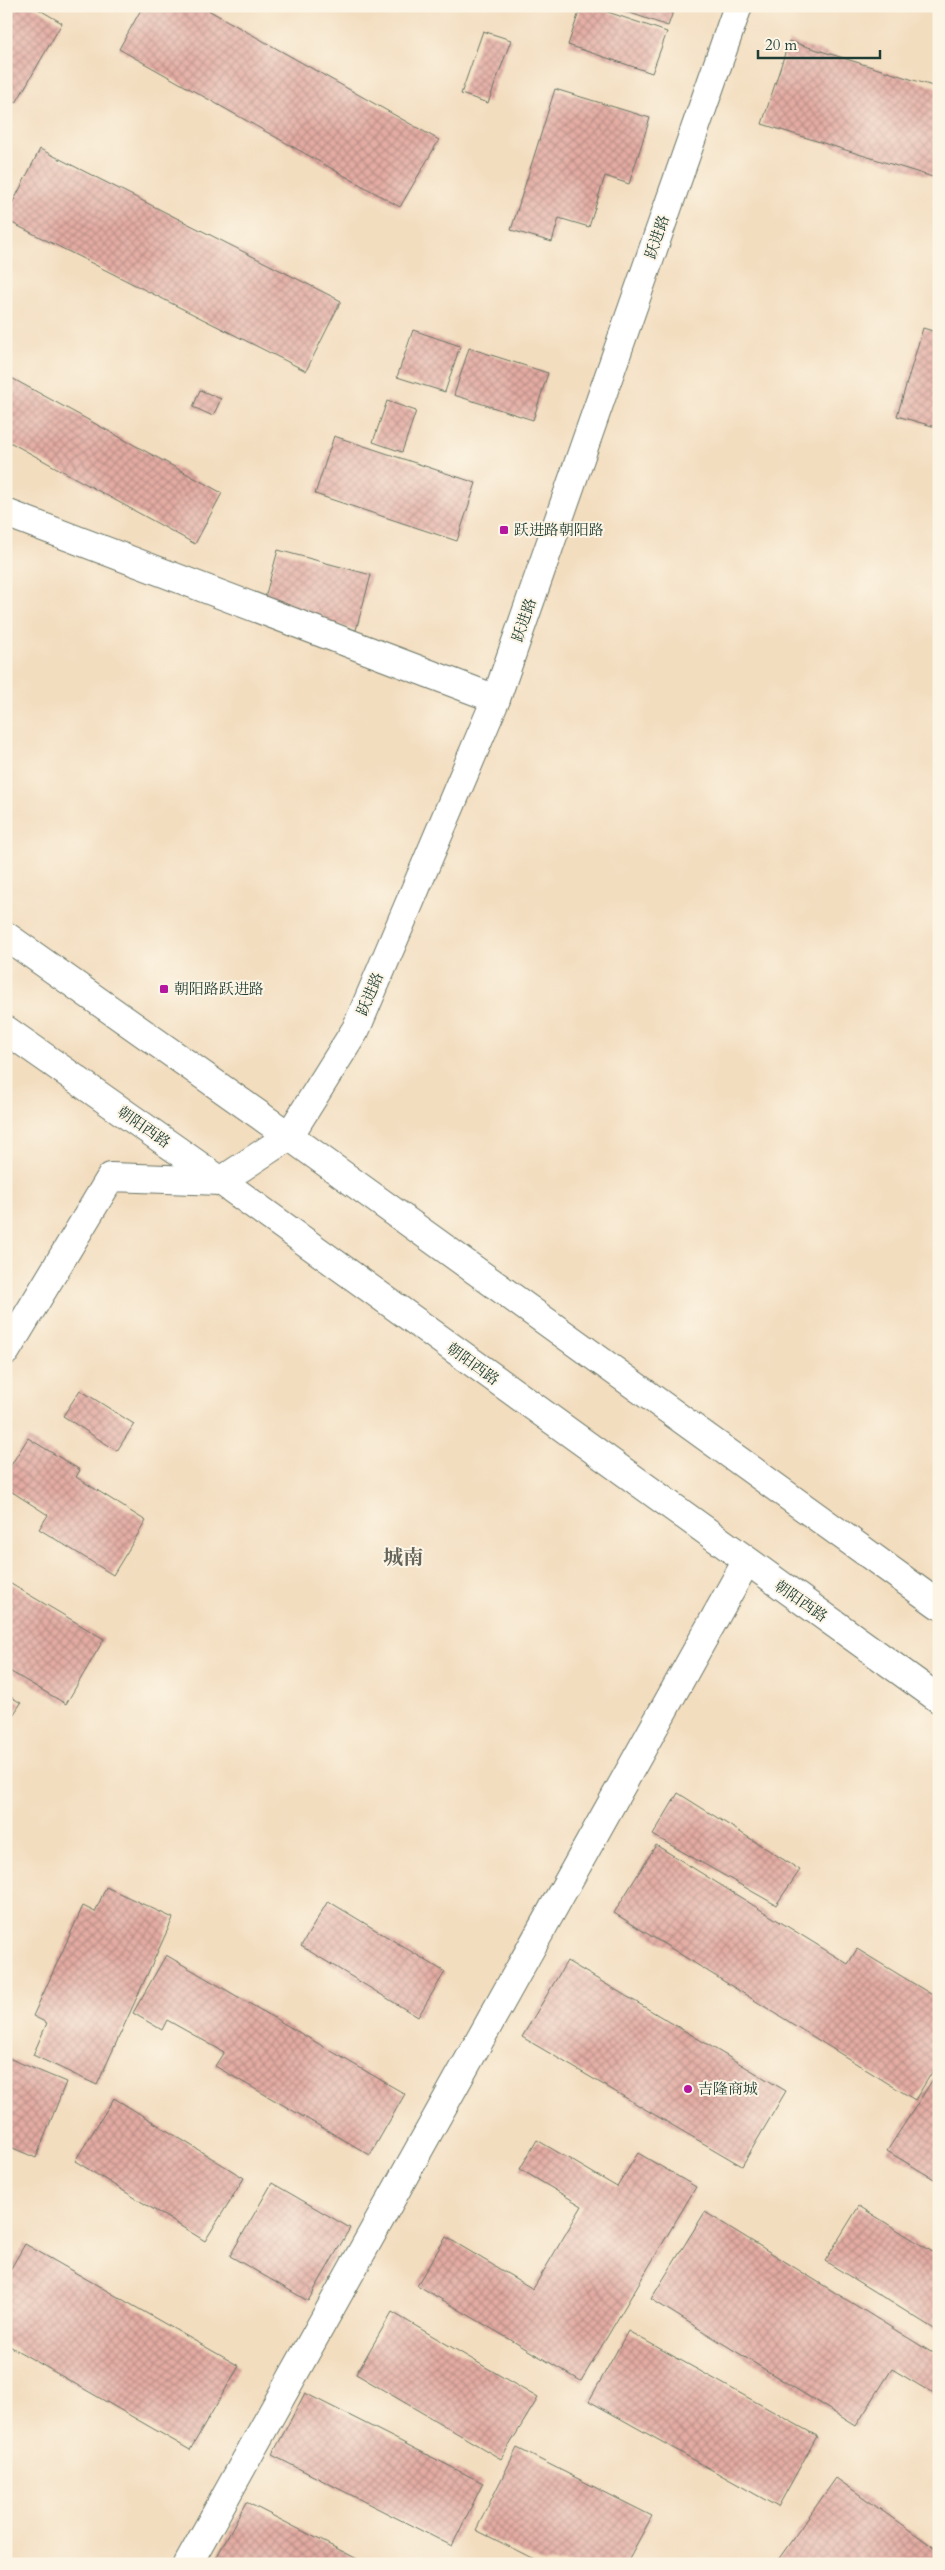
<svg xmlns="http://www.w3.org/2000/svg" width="945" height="2570" font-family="Cardo,'Noto Serif SC',serif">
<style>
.building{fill:url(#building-cross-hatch)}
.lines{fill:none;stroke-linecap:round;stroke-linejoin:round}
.street-casing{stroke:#697565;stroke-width:30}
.secondary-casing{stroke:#697565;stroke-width:30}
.primary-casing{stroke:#697565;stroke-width:30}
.street{stroke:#fff;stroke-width:28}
.secondary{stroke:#fff;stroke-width:28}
.primary{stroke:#fff;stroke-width:28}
.poi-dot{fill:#b5179e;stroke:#fcf5e5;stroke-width:2}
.labels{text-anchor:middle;stroke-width:4;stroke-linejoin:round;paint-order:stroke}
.street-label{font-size:15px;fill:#1f3d34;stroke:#fcf5e5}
.poi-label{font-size:15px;fill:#1f3d34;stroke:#fcf5e5;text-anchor:start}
.district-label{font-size:20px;font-weight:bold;fill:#64645b;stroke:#fcf5e5}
</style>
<defs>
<pattern id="building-cross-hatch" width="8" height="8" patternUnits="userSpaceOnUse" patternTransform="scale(1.25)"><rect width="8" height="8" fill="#e4aca3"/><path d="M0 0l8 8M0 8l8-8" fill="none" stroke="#b88d86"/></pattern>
</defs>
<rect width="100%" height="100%" fill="#fcf5e5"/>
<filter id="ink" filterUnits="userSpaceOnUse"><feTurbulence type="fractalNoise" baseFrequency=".02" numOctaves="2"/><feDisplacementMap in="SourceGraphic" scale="10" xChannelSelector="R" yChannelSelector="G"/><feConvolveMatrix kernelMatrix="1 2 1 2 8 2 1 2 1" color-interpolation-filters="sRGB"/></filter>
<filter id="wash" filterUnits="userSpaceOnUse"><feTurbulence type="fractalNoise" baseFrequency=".0096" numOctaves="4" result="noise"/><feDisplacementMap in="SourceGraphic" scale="20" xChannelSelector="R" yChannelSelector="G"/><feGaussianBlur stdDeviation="1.12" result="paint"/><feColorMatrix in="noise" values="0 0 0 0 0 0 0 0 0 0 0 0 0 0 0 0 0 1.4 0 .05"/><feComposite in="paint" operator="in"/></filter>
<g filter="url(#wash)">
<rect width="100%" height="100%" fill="#f3ddbf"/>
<g id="blocks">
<!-- building -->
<g class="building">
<polygon points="6,6 33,6 62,23 16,103 6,97"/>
<polygon points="143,6 201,6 439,140 400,207 119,49"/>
<polygon points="581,6 590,6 667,32 652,73 568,45"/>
<polygon points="610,6 675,6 668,26"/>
<polygon points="483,31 511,40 488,103 461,94"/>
<polygon points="789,41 939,88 939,179 762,124"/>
<polygon points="555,89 650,118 629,184 605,176 589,227 559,218 552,242 511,230"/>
<polygon points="40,149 341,301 306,371 6,220 6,216"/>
<polygon points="923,328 939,333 939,428 897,416"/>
<polygon points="413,330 460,346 445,392 397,377"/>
<polygon points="469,348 548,373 533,420 454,395"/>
<polygon points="6,375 222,493 195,544 6,440"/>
<polygon points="200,390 221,399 213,416 193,407"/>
<polygon points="387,401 416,411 402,452 373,442"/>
<polygon points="334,436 476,483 457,541 315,494"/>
<polygon points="278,550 371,575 356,630 263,605"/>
<polygon points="80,1390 134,1424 117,1451 63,1416"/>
<polygon points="28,1438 80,1470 76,1477 146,1521 113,1575 39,1529 48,1515 6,1488 6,1473"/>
<polygon points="6,1581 104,1639 66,1704 6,1669"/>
<polygon points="6,1694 21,1703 6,1726"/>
<polygon points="678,1793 800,1870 776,1905 653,1835"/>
<polygon points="656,1845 848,1964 857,1949 939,1999 939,2061 915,2100 614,1913"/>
<polygon points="106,1887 173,1918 97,2085 33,2055 47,2023 33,2016 83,1906 95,1912"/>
<polygon points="328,1901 445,1972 418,2017 301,1946"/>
<polygon points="166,1955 405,2094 370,2155 215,2066 224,2052 167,2020 162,2030 133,2013"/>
<polygon points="567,1961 786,2091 742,2166 522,2037"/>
<polygon points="6,2057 66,2082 36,2158 6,2145"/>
<polygon points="939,2070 939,2182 887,2151"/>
<polygon points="114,2098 244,2178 205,2241 75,2161"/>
<polygon points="537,2140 617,2187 638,2153 696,2187 581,2381 417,2285 446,2237 533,2289 582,2206 520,2169"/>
<polygon points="272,2183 350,2228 308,2301 230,2256"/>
<polygon points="859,2206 939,2256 939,2332 825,2261"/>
<polygon points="705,2212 939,2357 939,2397 892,2369 856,2426 651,2299"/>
<polygon points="25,2244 239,2366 190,2450 6,2344 6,2277"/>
<polygon points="392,2312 538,2398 501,2459 356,2374"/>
<polygon points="628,2331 817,2436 778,2507 589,2401"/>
<polygon points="305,2393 483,2483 452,2546 272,2455"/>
<polygon points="517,2448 652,2516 626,2564 544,2564 476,2530"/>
<polygon points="836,2478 939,2551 939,2564 775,2564"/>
<polygon points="246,2502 367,2564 213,2564"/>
</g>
</g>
</g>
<g filter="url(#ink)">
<use href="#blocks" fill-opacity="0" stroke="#697565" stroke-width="1"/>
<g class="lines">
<defs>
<g id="street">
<polyline points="6,513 496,699"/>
<polyline points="6,1351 111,1177 221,1181"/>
<polyline points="188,2564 746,1562"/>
</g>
<polyline id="secondary" points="221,1181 289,1136 356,1029 496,699 738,6"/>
<g id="primary">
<polyline points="6,936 289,1136 939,1605"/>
<polyline points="6,1030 221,1181 939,1699"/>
</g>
</defs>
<!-- street casing -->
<use href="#street" class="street-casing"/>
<!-- secondary casing -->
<use href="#secondary" class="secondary-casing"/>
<!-- primary casing -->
<use href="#primary" class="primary-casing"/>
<!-- street -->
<use href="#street" class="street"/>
<!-- secondary -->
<use href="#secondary" class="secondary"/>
<!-- primary -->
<use href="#primary" class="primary"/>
</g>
</g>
<!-- markers -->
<g class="poi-dot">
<rect x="499" y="525" width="10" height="10" rx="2.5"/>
<rect x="159" y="984" width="10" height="10" rx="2.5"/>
<circle cx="688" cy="2089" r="5"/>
</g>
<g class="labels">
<!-- street labels -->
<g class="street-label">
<text transform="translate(657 237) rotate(-71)" y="5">跃进路</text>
<text transform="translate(524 620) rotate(-71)" y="5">跃进路</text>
<text transform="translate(370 994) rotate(-67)" y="5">跃进路</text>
<text transform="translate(144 1127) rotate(35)" y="5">朝阳西路</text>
<text transform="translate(473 1364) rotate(36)" y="5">朝阳西路</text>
<text transform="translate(801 1601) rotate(35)" y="5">朝阳西路</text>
</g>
<!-- poi labels -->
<g class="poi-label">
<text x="514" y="535">跃进路朝阳路</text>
<text x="174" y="994">朝阳路跃进路</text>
<text x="698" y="2094">吉隆商城</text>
</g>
<!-- district labels -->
<g class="district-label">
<text x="403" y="1564">城南</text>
</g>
</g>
<!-- margin -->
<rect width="945" height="2570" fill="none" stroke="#fcf5e5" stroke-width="25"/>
<!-- scale -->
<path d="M758 50v8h122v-8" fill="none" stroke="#1f3d34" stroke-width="2.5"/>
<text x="765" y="50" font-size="15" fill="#1f3d34" stroke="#fcf5e5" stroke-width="4" paint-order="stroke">20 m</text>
</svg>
